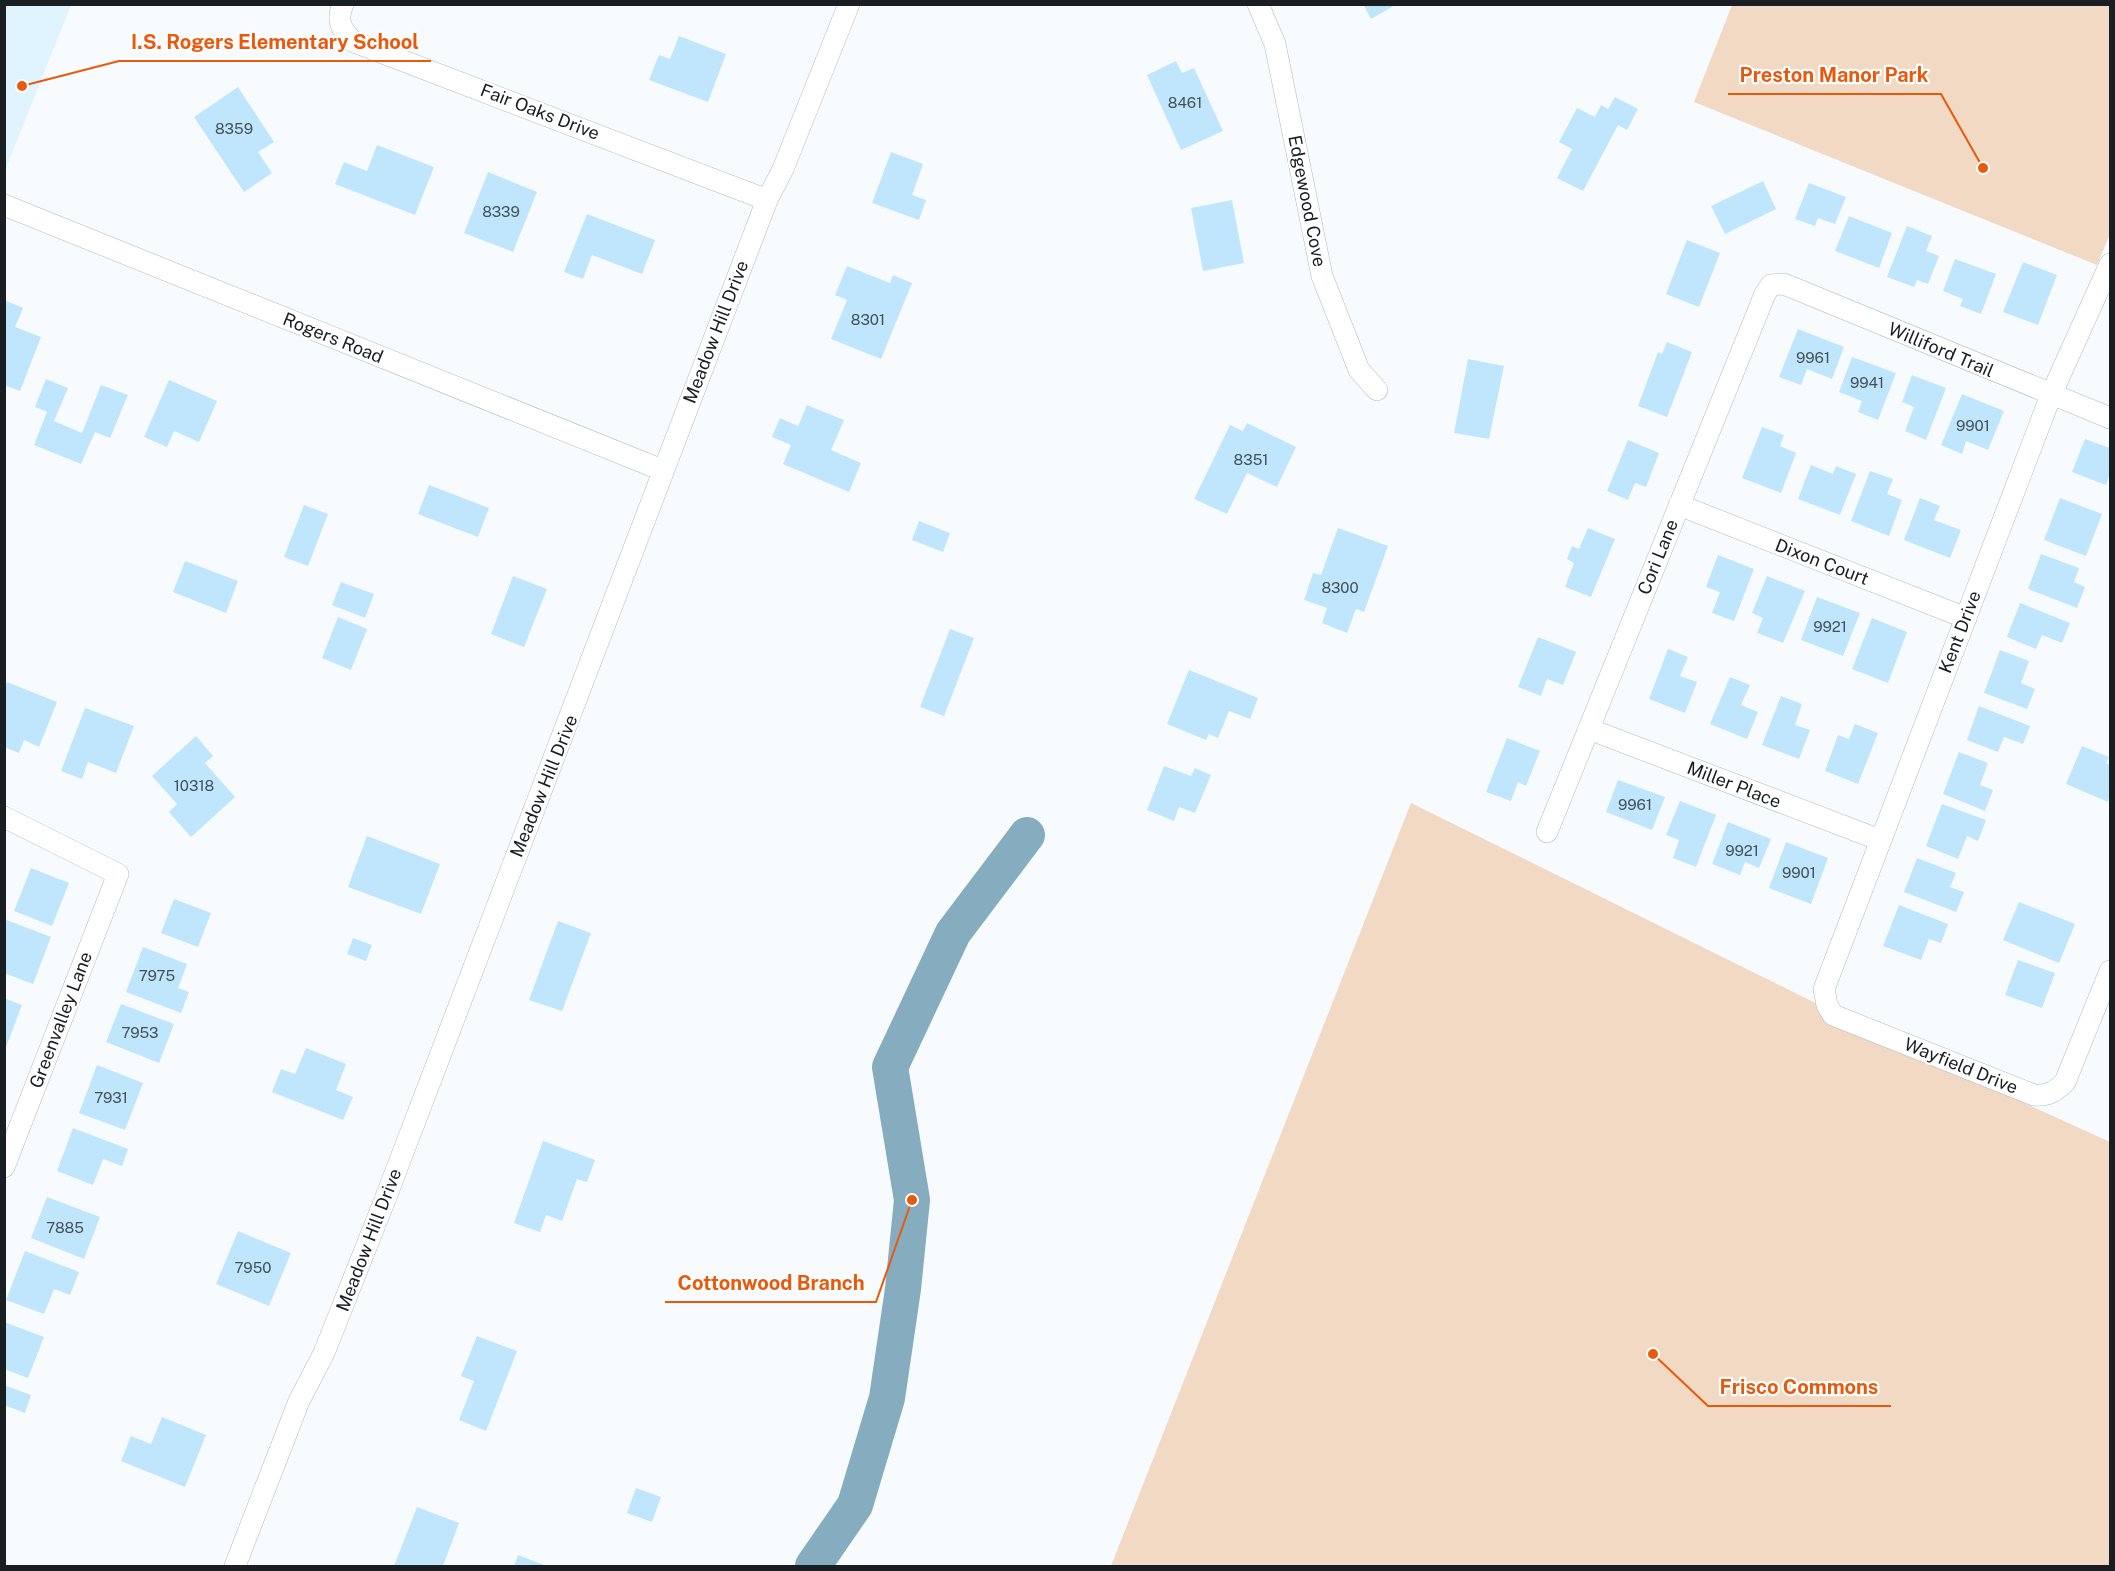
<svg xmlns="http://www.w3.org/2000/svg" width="2115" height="1571" font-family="'Public Sans',sans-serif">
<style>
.built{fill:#dff4ff}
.green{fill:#f1d9c3}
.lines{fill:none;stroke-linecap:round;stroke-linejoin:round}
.river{stroke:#86acc0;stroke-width:36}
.building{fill:#bfe6fc}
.minor-casing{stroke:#abbbc5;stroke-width:22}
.minor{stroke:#fff;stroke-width:21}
.labels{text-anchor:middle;stroke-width:4.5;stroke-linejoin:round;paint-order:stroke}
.number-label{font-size:15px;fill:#425058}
.street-label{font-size:18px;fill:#181e22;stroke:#fff}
.leader{fill:none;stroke:#e8590c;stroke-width:2}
.callout-dot{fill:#e8590c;stroke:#fff;stroke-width:2}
.callout-label{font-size:20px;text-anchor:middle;font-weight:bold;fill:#e8590c;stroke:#fff;stroke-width:4.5;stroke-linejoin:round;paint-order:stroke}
</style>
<rect width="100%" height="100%" fill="#f7fbfd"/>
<!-- built -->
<polygon class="built" points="4,5 71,5 6,168 4,167"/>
<!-- green -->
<g class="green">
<polygon points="1732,5 2110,5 2110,234 2097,265 1694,102"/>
<polygon points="1411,803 1943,1066 2110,1142 2110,1566 1111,1566"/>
</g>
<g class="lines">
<!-- river -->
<polyline class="river" points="813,1566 855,1505 887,1398 903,1289 912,1200 890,1067 953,933 1027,835"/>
</g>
<!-- building -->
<g class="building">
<polygon points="1363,4 1397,4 1371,19"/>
<polygon points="679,36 726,54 708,102 649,80 659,55 670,59"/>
<polygon points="1176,61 1182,73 1194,68 1223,131 1181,150 1147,75"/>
<polygon points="238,87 274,142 258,152 272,173 244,192 194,117"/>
<polygon points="1615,97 1638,109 1627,130 1618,125 1583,191 1557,178 1572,149 1559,142 1577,108 1595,117 1601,105 1608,109"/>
<polygon points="377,145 434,167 415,215 335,184 344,162 367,171"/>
<polygon points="891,152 923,164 912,195 926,200 919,220 872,203"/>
<polygon points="488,172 537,192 513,252 464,233"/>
<polygon points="1763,181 1776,209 1725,234 1711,206"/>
<polygon points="1809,183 1846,197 1835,224 1818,218 1815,226 1795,219"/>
<polygon points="1232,200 1244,263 1203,271 1191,208"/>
<polygon points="587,214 655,240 642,274 592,255 583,279 564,272"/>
<polygon points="1849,216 1892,233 1879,268 1835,251"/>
<polygon points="1907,226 1932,236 1926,251 1939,256 1928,284 1917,280 1914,287 1887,277"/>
<polygon points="1687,240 1720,253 1699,307 1666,294"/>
<polygon points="1955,259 1996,274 1981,314 1960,306 1963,299 1943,291"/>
<polygon points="2023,262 2057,275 2038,325 2003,312"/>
<polygon points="847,266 890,283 893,275 912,283 881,359 831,339 847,300 835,295"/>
<polygon points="4,300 23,308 15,327 41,337 20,391 4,385"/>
<polygon points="1798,329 1844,347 1832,379 1807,369 1801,385 1779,377"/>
<polygon points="1667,342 1692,352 1667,417 1638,406 1658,352 1662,354"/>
<polygon points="1852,357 1896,373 1878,420 1858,412 1862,401 1839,392"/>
<polygon points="1468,359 1504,366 1489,439 1454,433"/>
<polygon points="1912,375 1946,388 1926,440 1905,431 1914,407 1902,402"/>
<polygon points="46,379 68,388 54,421 82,433 101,385 128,395 110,438 95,432 81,464 34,445 47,412 35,407"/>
<polygon points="169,380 217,401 199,442 174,431 167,447 144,437"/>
<polygon points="1962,394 2004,411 1988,450 1966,441 1962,454 1941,445"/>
<polygon points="807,405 844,420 831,450 861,463 849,492 783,464 791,445 772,437 780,418 798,426"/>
<polygon points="1247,423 1296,447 1277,487 1247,473 1227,514 1194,499 1230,425 1243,431"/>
<polygon points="1762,427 1784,435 1780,446 1796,453 1781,493 1742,478"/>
<polygon points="2085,439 2110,448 2110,473 2106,485 2072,472"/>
<polygon points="1628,440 1659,453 1646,487 1635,483 1628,500 1607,491"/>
<polygon points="1811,465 1833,474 1836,466 1856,474 1840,515 1798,499"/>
<polygon points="1870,471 1893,479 1887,494 1902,500 1889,536 1851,521"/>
<polygon points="429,485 489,508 478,537 418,514"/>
<polygon points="1920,498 1940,506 1934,520 1961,530 1950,558 1904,540"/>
<polygon points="2060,498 2102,514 2086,556 2044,540"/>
<polygon points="304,505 328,514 308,566 284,557"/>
<polygon points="919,521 950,533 943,552 912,540"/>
<polygon points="1338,528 1388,546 1364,612 1356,609 1347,633 1322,623 1327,608 1304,600 1313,573 1321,575"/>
<polygon points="1588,528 1615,539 1591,597 1565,587 1574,563 1567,559 1572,546 1579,549"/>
<polygon points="2041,554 2079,568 2074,582 2085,587 2077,608 2028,589"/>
<polygon points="1718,555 1754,569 1734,621 1712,613 1720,592 1706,587"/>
<polygon points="185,561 238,581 226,613 173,592"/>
<polygon points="513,576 547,589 524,647 491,634"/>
<polygon points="1767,576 1805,591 1783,643 1757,633 1763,618 1752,613"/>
<polygon points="341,582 374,594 365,618 332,605"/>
<polygon points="1817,597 1860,613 1843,656 1801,640"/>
<polygon points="2020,603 2070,623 2062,643 2042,635 2036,649 2007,637"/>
<polygon points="338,617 367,629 351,670 322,658"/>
<polygon points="1872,618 1907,632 1888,683 1852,669"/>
<polygon points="950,629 974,638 944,716 920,707"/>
<polygon points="1538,637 1576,652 1563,685 1547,679 1541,696 1518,687"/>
<polygon points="1668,649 1688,657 1680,676 1697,682 1685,713 1649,699"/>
<polygon points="2000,650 2029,661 2021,683 2035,689 2027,709 1984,693"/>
<polygon points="1189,670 1258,698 1250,719 1229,711 1218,738 1209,734 1206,740 1167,724"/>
<polygon points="1730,677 1750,685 1741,705 1758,712 1747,739 1710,724"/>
<polygon points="7,682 57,702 39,747 24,740 19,753 4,747 4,688"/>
<polygon points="1781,696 1802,704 1795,725 1810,730 1799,759 1762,745"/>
<polygon points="1979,706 2030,726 2023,744 2004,737 1998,752 1967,740"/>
<polygon points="85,708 134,726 116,773 88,762 82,779 61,771"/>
<polygon points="1855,724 1878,733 1858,784 1825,771 1838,735 1849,739"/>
<polygon points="196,736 213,756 205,763 235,797 191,837 169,812 177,804 152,776"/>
<polygon points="1507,738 1540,751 1526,786 1518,782 1511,801 1486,792"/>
<polygon points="2082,746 2109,757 2106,763 2110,765 2110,794 2108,802 2066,784"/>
<polygon points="1959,752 1988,763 1980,785 1993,790 1985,811 1943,794"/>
<polygon points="1164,766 1191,776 1195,768 1211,775 1195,813 1179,807 1174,821 1147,810"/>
<polygon points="1618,780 1665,797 1652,830 1606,812"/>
<polygon points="1680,801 1716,815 1696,867 1673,858 1679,840 1666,835"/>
<polygon points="1942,804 1986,820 1978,841 1967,836 1958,859 1926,846"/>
<polygon points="1728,822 1771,839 1759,868 1745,862 1740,875 1712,864"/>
<polygon points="367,836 440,864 421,914 348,887"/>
<polygon points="1786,842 1828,858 1811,904 1769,888"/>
<polygon points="1917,858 1956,873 1950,887 1964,892 1956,912 1904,892"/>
<polygon points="31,868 69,883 52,926 14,911"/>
<polygon points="174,899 211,913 198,947 161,933"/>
<polygon points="2019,902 2075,924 2059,963 2003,940"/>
<polygon points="1899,905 1948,924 1941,943 1929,939 1921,960 1883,946"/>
<polygon points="4,919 51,937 33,984 4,973"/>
<polygon points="558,921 591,933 562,1011 529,1000"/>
<polygon points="353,938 372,945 366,961 347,954"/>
<polygon points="143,947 187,964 178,988 189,992 181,1013 126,992"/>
<polygon points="2018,960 2055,973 2042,1008 2005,995"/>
<polygon points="4,998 22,1005 5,1050 4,1050"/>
<polygon points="121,1004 174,1024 159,1063 106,1042"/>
<polygon points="306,1048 346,1064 336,1090 353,1097 343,1120 272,1092 281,1069 295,1074"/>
<polygon points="97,1065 143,1083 125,1130 79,1113"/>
<polygon points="73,1128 128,1149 122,1166 103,1159 93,1185 57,1171"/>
<polygon points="543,1141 595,1160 587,1182 577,1179 562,1221 546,1215 540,1232 514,1223"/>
<polygon points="47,1197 100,1217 84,1259 31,1238"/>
<polygon points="238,1231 291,1253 269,1306 216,1284"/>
<polygon points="25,1251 79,1272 70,1295 54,1289 44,1314 6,1300"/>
<polygon points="4,1322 44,1337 28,1378 4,1369"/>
<polygon points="477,1336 517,1351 486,1431 459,1420 474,1381 461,1376"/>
<polygon points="4,1385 31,1395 25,1413 4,1405"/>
<polygon points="162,1417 206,1435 185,1487 121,1461 131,1436 151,1444"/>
<polygon points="636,1488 661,1497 652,1522 627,1513"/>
<polygon points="417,1507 459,1523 443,1566 394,1566"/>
<polygon points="518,1555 547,1566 514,1566"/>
</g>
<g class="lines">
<defs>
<g id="minor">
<path d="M343,4C336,21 341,30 354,42L767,200"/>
<polyline points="1258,4 1275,44 1322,276 1359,370 1377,390"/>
<polyline points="4,205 662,470"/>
<path d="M2110,264L2051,395L1824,989L1827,1005L1833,1015L2034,1095C2048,1096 2055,1092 2065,1082L2110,971"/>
<polyline points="1679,505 1966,618"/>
<polyline points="1589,729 1880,840"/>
<polyline points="4,817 118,874 4,1167"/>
<polyline points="1547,832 1765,294 1771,285 1784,284 2110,418"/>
<polyline points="235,1566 299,1401 324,1353 386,1197 767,200 783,169 849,4"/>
</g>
</defs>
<!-- minor casing -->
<use href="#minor" class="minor-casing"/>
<!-- minor -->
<use href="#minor" class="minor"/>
</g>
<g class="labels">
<!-- number labels -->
<g class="number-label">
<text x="1185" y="108">8461</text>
<text x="234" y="134">8359</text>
<text x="501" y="217">8339</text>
<text x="868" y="325">8301</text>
<text x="1813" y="363">9961</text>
<text x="1867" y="388">9941</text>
<text x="1973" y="431">9901</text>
<text x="1251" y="465">8351</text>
<text x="1340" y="593">8300</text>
<text x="1830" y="632">9921</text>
<text x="194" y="791">10318</text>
<text x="1635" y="810">9961</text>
<text x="1742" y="856">9921</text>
<text x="1799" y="878">9901</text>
<text x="157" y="981">7975</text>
<text x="140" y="1038">7953</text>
<text x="111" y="1103">7931</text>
<text x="65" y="1233">7885</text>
<text x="253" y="1273">7950</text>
</g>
<!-- street labels -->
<g class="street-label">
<text transform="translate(540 112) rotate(21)" y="6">Fair Oaks Drive</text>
<text transform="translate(1307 201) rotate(79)" y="6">Edgewood Cove</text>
<text transform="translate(716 332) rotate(-69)" y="6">Meadow Hill Drive</text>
<text transform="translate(333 338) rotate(22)" y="6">Rogers Road</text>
<text transform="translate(1941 350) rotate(23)" y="6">Williford Trail</text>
<text transform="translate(1658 557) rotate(-68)" y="6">Cori Lane</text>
<text transform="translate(1822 562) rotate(21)" y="6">Dixon Court</text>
<text transform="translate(1960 632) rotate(-69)" y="6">Kent Drive</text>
<text transform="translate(1734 785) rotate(21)" y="6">Miller Place</text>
<text transform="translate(544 786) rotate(-68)" y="6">Meadow Hill Drive</text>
<text transform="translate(61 1020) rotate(-69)" y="6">Greenvalley Lane</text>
<text transform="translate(1961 1066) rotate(22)" y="6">Wayfield Drive</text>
<text transform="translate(369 1240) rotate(-69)" y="6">Meadow Hill Drive</text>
</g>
</g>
<!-- callouts -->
<path class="leader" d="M22 86L119 61H431M1983 168L1941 94H1728M912 1200L876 1302H665M1653 1354L1708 1406H1891"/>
<g class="callout-dot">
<circle cx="22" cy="86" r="6"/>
<circle cx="1983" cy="168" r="6"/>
<circle cx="912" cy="1200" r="6"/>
<circle cx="1653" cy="1354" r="6"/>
</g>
<g class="callout-label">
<text x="275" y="49">I.S. Rogers Elementary School</text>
<text x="1834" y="82">Preston Manor Park</text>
<text x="771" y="1290">Cottonwood Branch</text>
<text x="1799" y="1394">Frisco Commons</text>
</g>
<!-- border -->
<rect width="2115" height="1571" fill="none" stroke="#181e22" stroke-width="12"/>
</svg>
